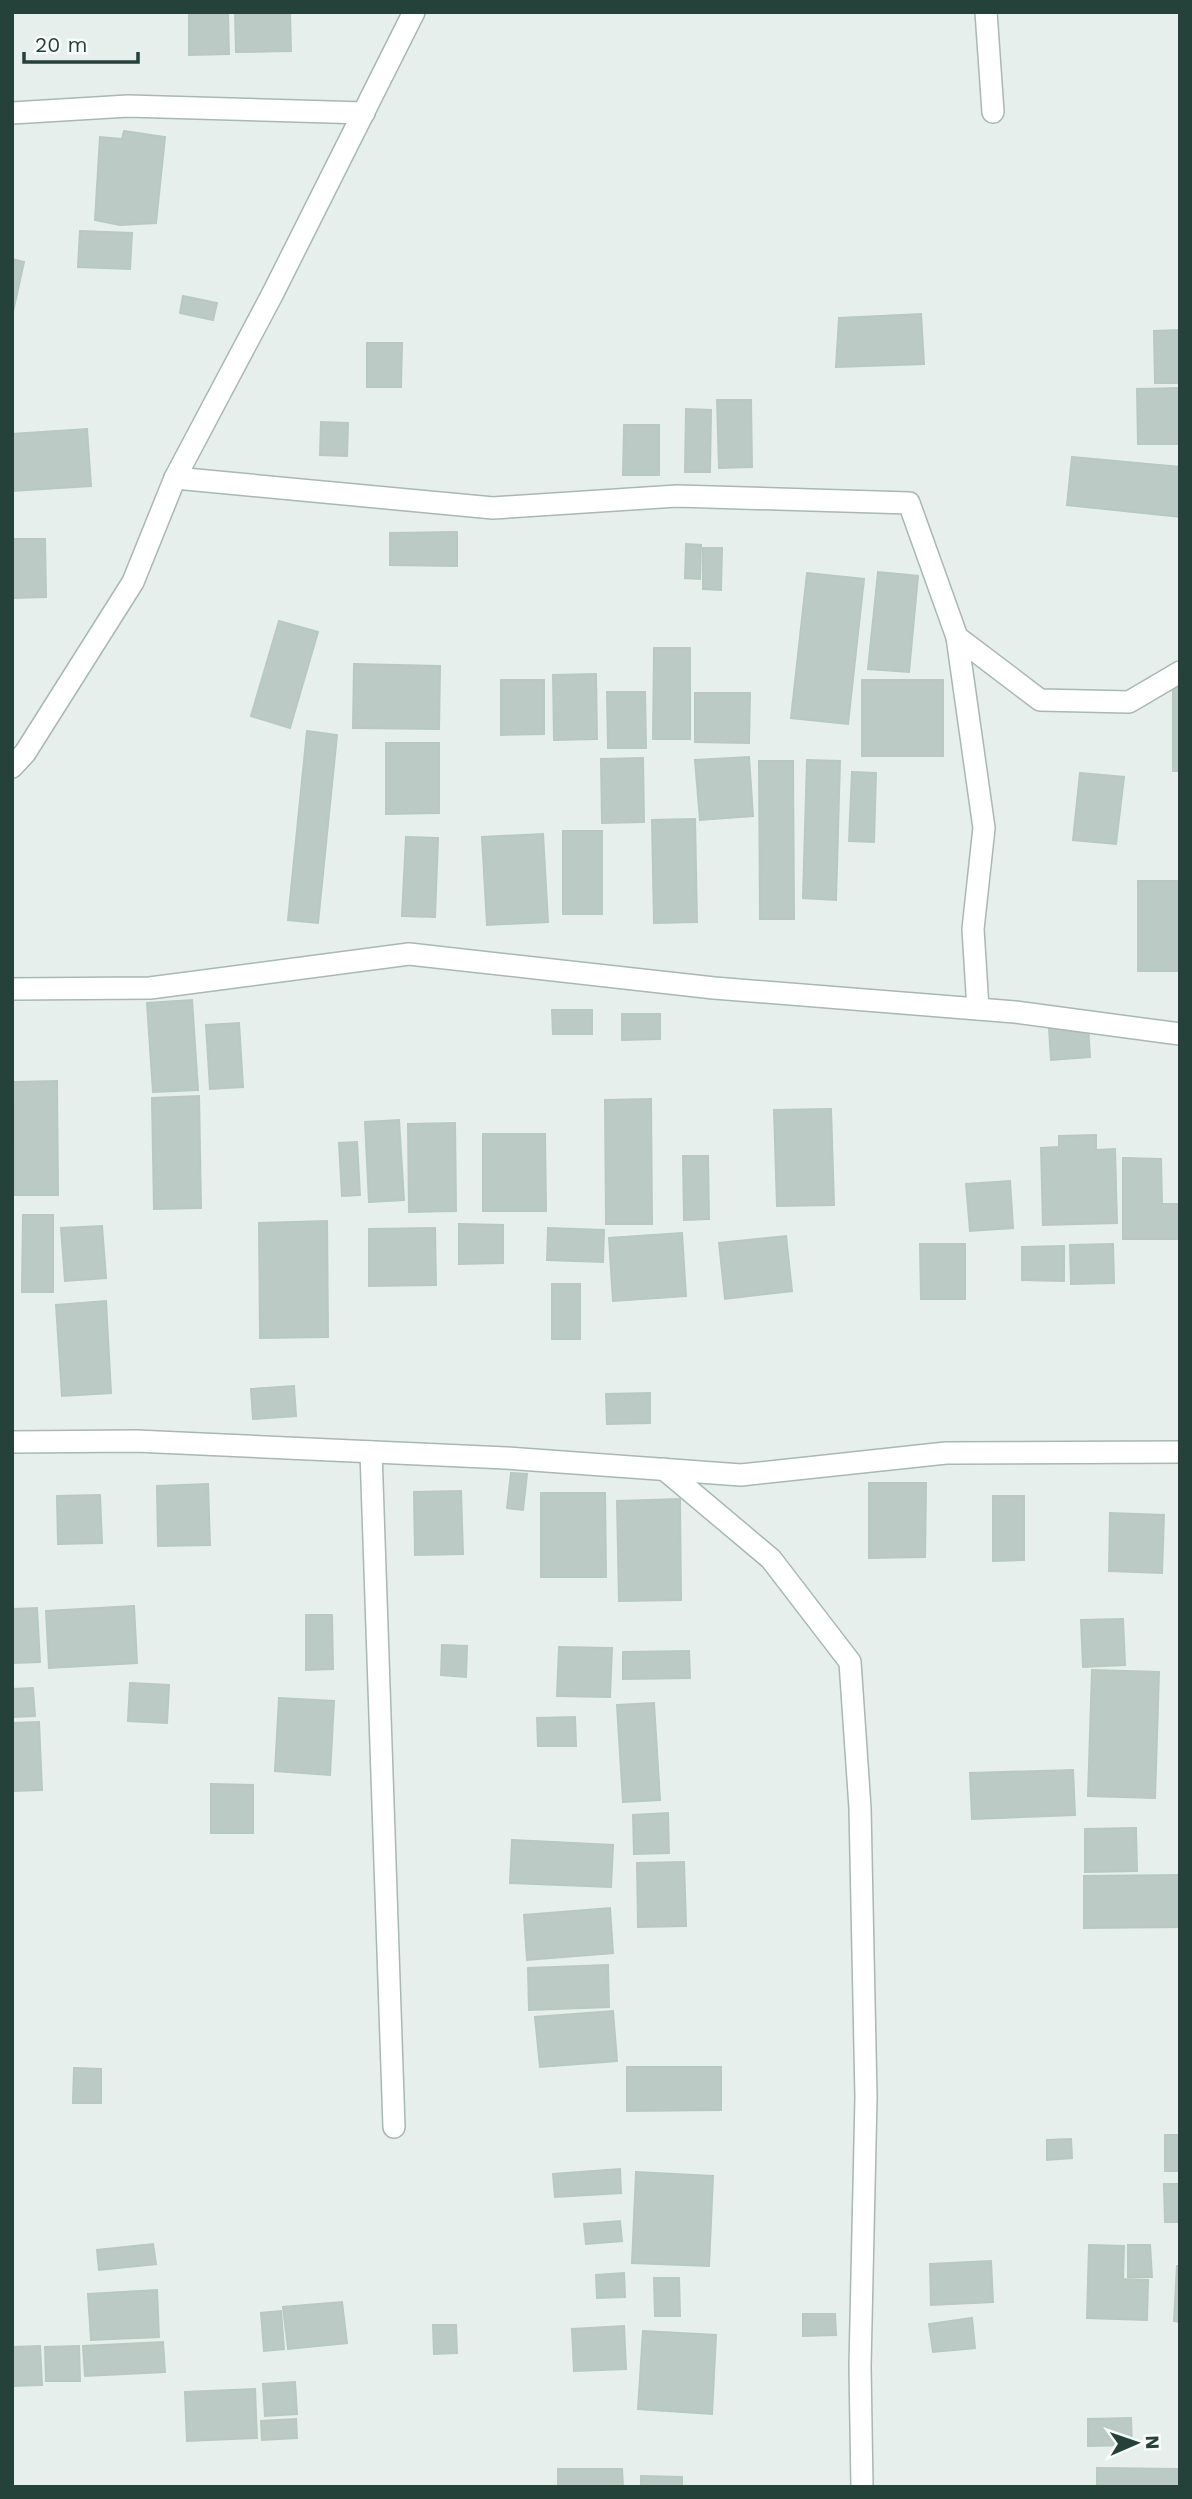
<svg xmlns="http://www.w3.org/2000/svg" width="1192" height="2499" font-family="'Work Sans',sans-serif">
<style>
.building{fill:#bbcac4;stroke:#b8c9c2;stroke-width:2}
.lines{fill:none;stroke-linecap:round;stroke-linejoin:round}
.minor-casing{stroke:#a8b8b2;stroke-width:24}
.minor{stroke:#fff;stroke-width:21}
</style>
<rect width="100%" height="100%" fill="#e6efeb"/>
<!-- building -->
<g class="building">
<polygon points="189,12 228,12 229,54 189,55"/>
<polygon points="235,12 290,12 291,51 236,52"/>
<polygon points="124,131 165,137 156,223 120,225 95,220 100,137 122,139"/>
<polygon points="80,231 132,233 130,269 78,267"/>
<polygon points="12,259 24,262 12,316"/>
<polygon points="183,296 217,303 213,320 180,313"/>
<polygon points="921,314 924,364 836,367 839,318"/>
<polygon points="1180,330 1180,383 1155,383 1154,331"/>
<polygon points="367,343 402,343 401,387 367,387"/>
<polygon points="1180,388 1180,444 1138,444 1137,389"/>
<polygon points="717,400 751,400 752,467 719,468"/>
<polygon points="686,409 711,410 710,472 685,472"/>
<polygon points="321,422 348,423 347,456 320,455"/>
<polygon points="624,425 659,425 659,475 623,475"/>
<polygon points="87,429 91,486 12,491 12,434"/>
<polygon points="1072,457 1180,467 1180,517 1067,505"/>
<polygon points="457,532 457,566 390,565 390,533"/>
<polygon points="12,539 45,539 46,597 12,598"/>
<polygon points="686,544 701,545 700,579 685,578"/>
<polygon points="703,548 722,548 721,590 703,589"/>
<polygon points="878,572 918,576 909,672 868,669"/>
<polygon points="807,573 864,579 848,724 791,718"/>
<polygon points="279,621 318,632 290,728 251,716"/>
<polygon points="654,648 690,648 690,739 653,739"/>
<polygon points="354,664 440,666 439,729 353,728"/>
<polygon points="596,674 597,739 554,740 553,675"/>
<polygon points="501,680 544,680 544,734 501,735"/>
<rect x="862" y="680" width="81" height="76"/>
<rect x="1173" y="682" width="7" height="89"/>
<polygon points="607,692 645,692 646,748 608,748"/>
<polygon points="695,693 750,693 749,743 695,742"/>
<polygon points="307,731 337,735 318,923 288,920"/>
<polygon points="386,743 439,743 439,813 386,814"/>
<polygon points="749,757 753,816 700,820 695,760"/>
<polygon points="643,758 644,822 602,823 601,759"/>
<polygon points="807,760 840,761 836,900 803,898"/>
<polygon points="759,761 793,761 794,919 760,919"/>
<polygon points="852,772 876,773 874,842 849,841"/>
<polygon points="1080,773 1124,777 1116,844 1073,840"/>
<polygon points="695,819 697,922 654,923 652,820"/>
<rect x="563" y="831" width="39" height="83"/>
<polygon points="543,834 548,922 487,925 482,837"/>
<polygon points="406,837 438,838 435,917 402,916"/>
<rect x="1138" y="881" width="42" height="90"/>
<polygon points="192,1000 198,1090 153,1092 147,1003"/>
<polygon points="552,1010 592,1010 592,1034 553,1034"/>
<polygon points="622,1014 660,1014 660,1039 622,1040"/>
<polygon points="239,1023 243,1087 210,1089 206,1025"/>
<polygon points="1088,1025 1090,1057 1051,1060 1049,1028"/>
<polygon points="57,1081 58,1195 15,1195 14,1082"/>
<polygon points="199,1096 201,1208 154,1209 152,1098"/>
<polygon points="651,1099 652,1224 606,1224 605,1100"/>
<polygon points="831,1109 834,1205 777,1206 774,1110"/>
<polygon points="399,1120 404,1200 369,1202 365,1122"/>
<polygon points="455,1123 456,1211 409,1212 408,1124"/>
<polygon points="483,1134 545,1134 546,1211 483,1211"/>
<polygon points="1096,1135 1096,1150 1115,1149 1117,1223 1043,1225 1041,1148 1059,1147 1059,1136"/>
<polygon points="357,1142 360,1195 342,1196 339,1143"/>
<polygon points="683,1156 708,1156 709,1219 684,1220"/>
<polygon points="1123,1158 1161,1159 1162,1204 1180,1204 1180,1239 1123,1239"/>
<polygon points="1010,1181 1013,1228 970,1231 966,1184"/>
<polygon points="23,1215 53,1215 53,1292 22,1292"/>
<polygon points="327,1221 328,1337 260,1338 259,1223"/>
<polygon points="459,1224 503,1225 503,1263 459,1264"/>
<polygon points="102,1226 106,1278 65,1281 61,1228"/>
<polygon points="435,1228 436,1285 369,1286 369,1229"/>
<polygon points="548,1228 604,1230 603,1262 547,1260"/>
<polygon points="682,1233 686,1296 613,1301 609,1238"/>
<polygon points="786,1236 792,1291 725,1299 719,1243"/>
<polygon points="920,1244 965,1244 965,1299 921,1299"/>
<polygon points="1113,1244 1114,1283 1071,1284 1070,1245"/>
<polygon points="1064,1246 1064,1281 1022,1280 1022,1247"/>
<rect x="552" y="1284" width="28" height="55"/>
<polygon points="106,1301 111,1393 62,1396 56,1305"/>
<polygon points="294,1386 296,1416 253,1419 251,1389"/>
<polygon points="650,1393 650,1423 607,1424 606,1394"/>
<polygon points="511,1473 527,1474 523,1510 507,1508"/>
<polygon points="869,1483 926,1483 925,1557 869,1558"/>
<polygon points="208,1484 210,1545 158,1546 157,1486"/>
<polygon points="461,1491 463,1554 415,1555 414,1492"/>
<polygon points="541,1493 605,1493 606,1577 541,1577"/>
<polygon points="100,1495 102,1543 58,1544 57,1496"/>
<polygon points="993,1496 1024,1496 1024,1560 993,1561"/>
<polygon points="680,1499 681,1600 619,1601 617,1501"/>
<polygon points="1110,1513 1164,1515 1162,1573 1109,1571"/>
<polygon points="134,1606 137,1663 49,1668 46,1611"/>
<polygon points="37,1608 40,1662 12,1663 12,1609"/>
<polygon points="306,1615 332,1615 333,1669 306,1670"/>
<polygon points="1123,1619 1125,1665 1083,1667 1081,1620"/>
<polygon points="442,1645 467,1646 466,1677 441,1675"/>
<polygon points="559,1647 612,1648 610,1697 557,1696"/>
<polygon points="689,1651 690,1678 623,1679 623,1652"/>
<polygon points="1092,1670 1159,1672 1155,1798 1088,1796"/>
<polygon points="130,1683 169,1685 167,1723 128,1721"/>
<polygon points="33,1688 35,1716 12,1717 12,1689"/>
<polygon points="279,1698 334,1701 330,1775 275,1771"/>
<polygon points="654,1703 660,1800 623,1802 617,1705"/>
<polygon points="575,1717 576,1746 538,1746 537,1718"/>
<polygon points="39,1722 42,1790 12,1791 12,1723"/>
<polygon points="1073,1770 1075,1815 972,1819 970,1773"/>
<polygon points="211,1784 253,1785 253,1833 211,1833"/>
<polygon points="668,1813 669,1853 634,1854 633,1815"/>
<polygon points="1136,1828 1137,1871 1085,1872 1085,1829"/>
<polygon points="512,1840 613,1845 611,1887 510,1883"/>
<polygon points="684,1862 686,1926 638,1927 637,1863"/>
<polygon points="1180,1875 1180,1927 1084,1928 1084,1876"/>
<polygon points="610,1908 613,1953 527,1960 524,1915"/>
<polygon points="608,1965 609,2007 529,2010 528,1968"/>
<polygon points="613,2011 617,2061 540,2067 535,2017"/>
<polygon points="627,2067 721,2067 721,2110 627,2111"/>
<polygon points="74,2068 101,2069 101,2103 73,2103"/>
<rect x="1165" y="2135" width="15" height="36"/>
<polygon points="1071,2139 1072,2158 1047,2160 1047,2140"/>
<polygon points="620,2169 621,2193 555,2197 553,2174"/>
<polygon points="636,2172 713,2176 709,2266 632,2263"/>
<polygon points="1164,2184 1180,2184 1180,2222 1165,2222"/>
<polygon points="620,2221 622,2241 586,2244 584,2224"/>
<polygon points="153,2244 156,2264 99,2270 97,2250"/>
<polygon points="1089,2245 1124,2246 1123,2279 1148,2280 1147,2320 1087,2318"/>
<polygon points="1128,2245 1150,2245 1152,2277 1128,2277"/>
<polygon points="991,2261 993,2302 931,2305 930,2264"/>
<polygon points="1177,2266 1180,2266 1180,2322 1174,2321"/>
<polygon points="624,2273 625,2297 597,2298 596,2275"/>
<polygon points="654,2278 679,2278 680,2316 655,2316"/>
<polygon points="157,2290 159,2337 91,2340 88,2294"/>
<polygon points="342,2302 347,2343 288,2349 283,2307"/>
<polygon points="281,2311 284,2349 264,2351 261,2313"/>
<polygon points="803,2314 835,2314 836,2335 803,2336"/>
<polygon points="972,2318 975,2348 933,2352 929,2324"/>
<polygon points="433,2325 456,2325 457,2353 434,2354"/>
<polygon points="624,2326 626,2369 574,2371 572,2329"/>
<polygon points="643,2331 716,2335 712,2414 638,2409"/>
<polygon points="163,2342 165,2372 85,2376 83,2346"/>
<polygon points="40,2346 42,2385 12,2386 12,2347"/>
<polygon points="79,2346 80,2381 46,2381 45,2347"/>
<polygon points="295,2382 297,2414 265,2416 263,2384"/>
<polygon points="255,2389 257,2438 187,2441 185,2392"/>
<polygon points="1131,2418 1132,2445 1088,2446 1088,2419"/>
<polygon points="296,2419 297,2438 262,2440 261,2421"/>
<polygon points="1097,2468 1180,2469 1180,2487 1097,2487"/>
<polygon points="558,2469 622,2469 623,2487 558,2487"/>
<polygon points="641,2476 682,2477 682,2487 641,2487"/>
</g>
<g class="lines">
<defs>
<g id="minor">
<polyline points="986,12 993,112"/>
<polyline points="12,113 128,106 364,113"/>
<polyline points="175,478 493,508 677,496 909,503 957,637 1040,700 1129,702 1180,672"/>
<polyline points="957,637 984,828 973,929 978,1009"/>
<polyline points="12,767 25,753 133,582 175,478 272,295 414,12"/>
<polyline points="12,989 150,988 409,954 714,988 1015,1012 1180,1034"/>
<polyline points="12,1442 136,1441 506,1458 741,1475 946,1453 1180,1452"/>
<polyline points="371,1452 394,2127"/>
<polyline points="664,1469 771,1559 850,1662 860,1808 866,2097 860,2366 862,2487"/>
</g>
</defs>
<!-- minor casing -->
<use href="#minor" class="minor-casing"/>
<!-- minor -->
<use href="#minor" class="minor"/>
</g>
<!-- border -->
<rect width="1192" height="2499" fill="none" stroke="#24423a" stroke-width="28"/>
<!-- north arrow -->
<g transform="translate(1136 2443) rotate(88)" stroke="#f7fbf9" stroke-width="5" paint-order="stroke">
<path d="M0-5L12 26L0 18L-12 26Z" fill="#24423a"/>
<text y="-10" font-size="19" font-weight="bold" text-anchor="middle" fill="#24423a">N</text>
</g>
<!-- scale -->
<path d="M24 52v10h114v-10" fill="none" stroke="#24423a" stroke-width="3.5"/>
<text x="35" y="52" font-size="21" fill="#24423a" stroke="#f7fbf9" stroke-width="5" paint-order="stroke">20 m</text>
</svg>
